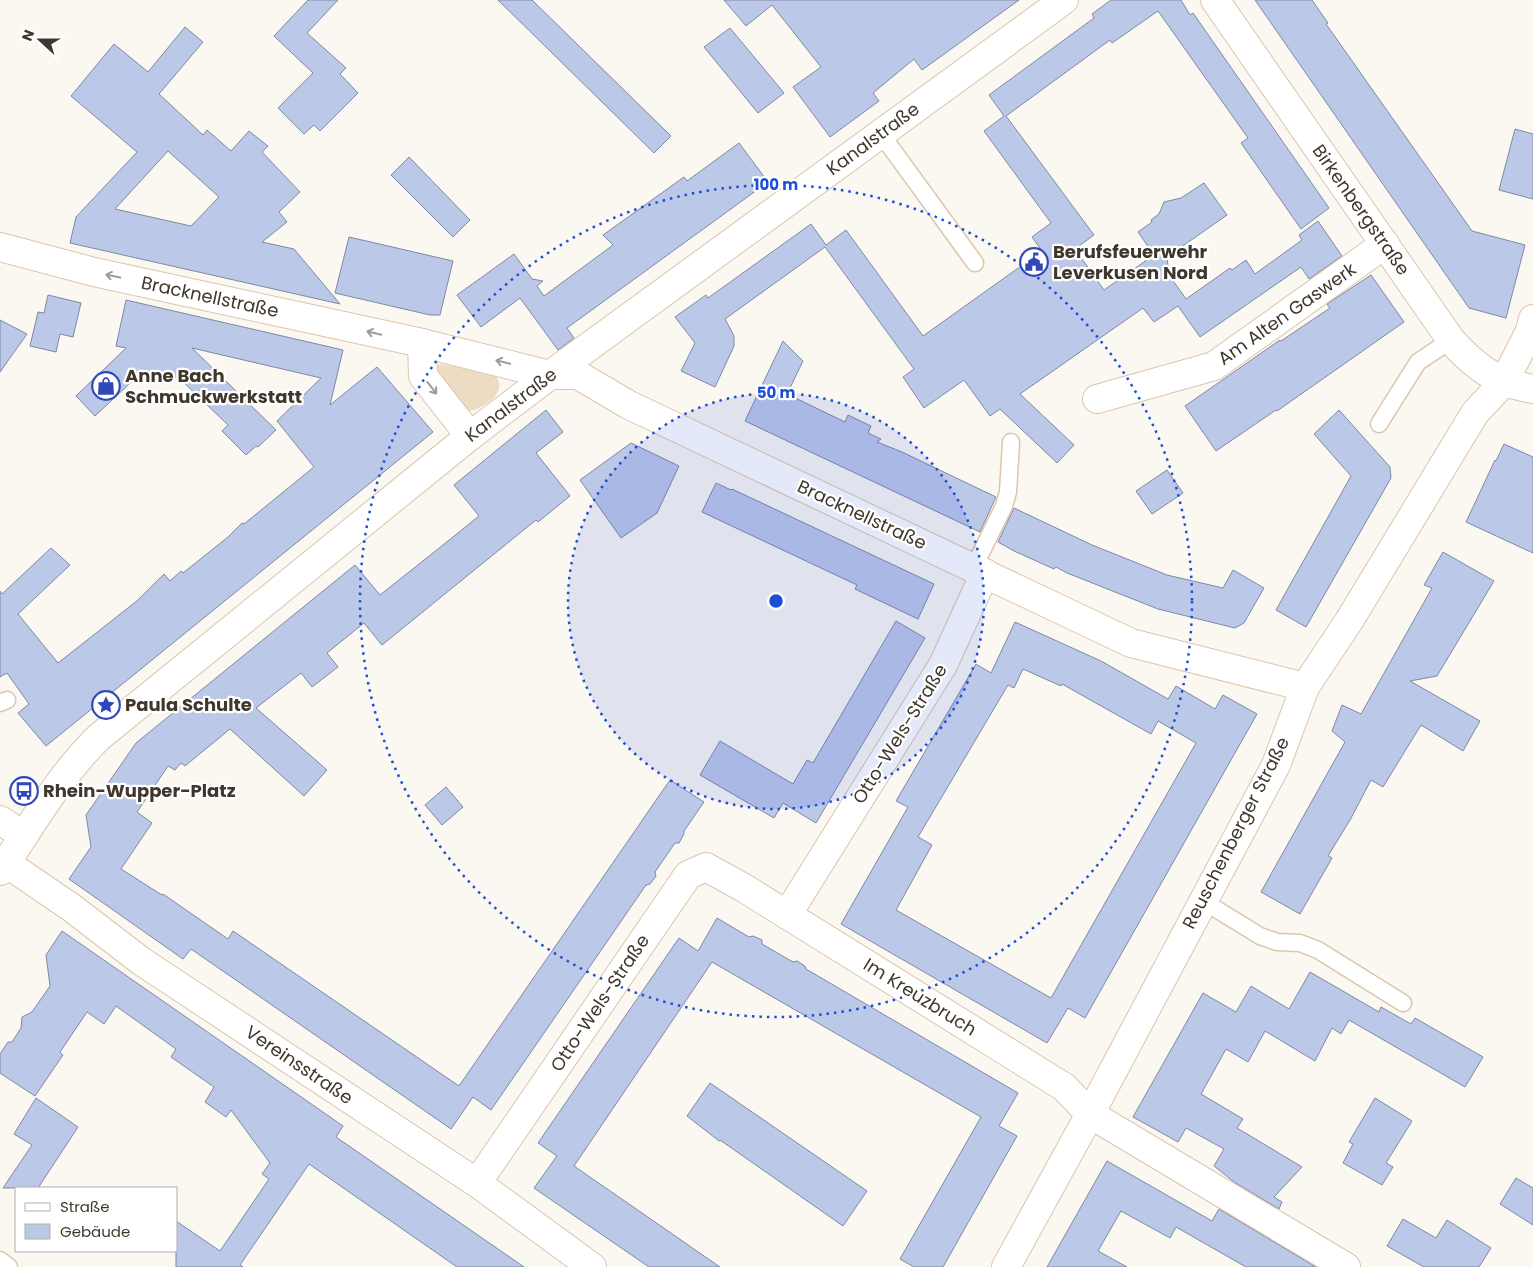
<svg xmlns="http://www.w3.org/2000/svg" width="1533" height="1267" font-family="Poppins,sans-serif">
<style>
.green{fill:#eedbc4}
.building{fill:#bcc8e8;stroke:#7e89a5;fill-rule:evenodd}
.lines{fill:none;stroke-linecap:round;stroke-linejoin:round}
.service-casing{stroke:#dcc6ab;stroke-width:19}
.minor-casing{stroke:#dcc6ab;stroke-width:30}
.tertiary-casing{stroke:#dcc6ab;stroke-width:30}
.service{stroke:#fff;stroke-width:16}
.minor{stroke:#fff;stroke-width:28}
.tertiary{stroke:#fff;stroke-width:28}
.oneway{stroke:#a09b96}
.ring{fill:none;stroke:#1d4ed8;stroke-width:2.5;stroke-dasharray:2.5 5}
.labels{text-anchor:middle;stroke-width:4.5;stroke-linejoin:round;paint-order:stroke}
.street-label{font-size:18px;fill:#40372c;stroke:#fff}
.poi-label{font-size:18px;font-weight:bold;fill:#40372c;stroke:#fff;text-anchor:start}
.centre{fill:#1d4ed8;stroke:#fff;stroke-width:2.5}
.ring-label{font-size:15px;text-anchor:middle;font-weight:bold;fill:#1d4ed8;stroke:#fff;stroke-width:4.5;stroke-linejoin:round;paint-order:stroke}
</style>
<rect width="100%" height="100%" fill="#fbf7f1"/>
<!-- green -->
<path class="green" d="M441,364L494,374C510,391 486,407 470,411L464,408L434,375L436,366Z"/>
<!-- building -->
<g class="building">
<polygon points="308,0 338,0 307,33 346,68 340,74 358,93 320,131 314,125 304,134 278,108 313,73 274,36"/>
<polygon points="498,0 532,0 671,136 654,153"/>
<polygon points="724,0 1019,0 922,70 914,59 873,93 879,101 830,137 793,87 821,67 772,5 746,26"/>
<polygon points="1111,0 1181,0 1190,15 1193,13 1329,208 1301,229 1241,143 1248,138 1158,11 1112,43 1110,40 1006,116 1094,235 1075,249 1104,290 1154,255 1138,232 1152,222 1151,220 1159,214 1164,202 1181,198 1204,183 1227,215 1167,257 1169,275 1186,299 1230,268 1232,270 1246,260 1255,274 1302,240 1299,235 1318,221 1342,256 1309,279 1301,267 1200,337 1178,306 1154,322 1143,308 1020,394 1074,445 1057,463 1000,409 990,416 964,380 924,408 903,377 914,369 825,247 725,319 734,336 734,346 715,387 681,371 695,343 675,317 706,295 708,298 811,224 826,245 846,230 923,336 1042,251 1032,237 1051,223 984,131 1004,116 989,95 1094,18 1092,14"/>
<polygon points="1255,0 1312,0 1328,23 1326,24 1472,231 1525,245 1506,318 1469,308"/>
<path d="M185,27L203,42L159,94L203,135L207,130L231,151L249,131L268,146L262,152L300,192L279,212L287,222L262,242L294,249L340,304L70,243L76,217L137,152L71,96L114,44L148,72ZM168,151L219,197L191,226L115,209Z"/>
<polygon points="730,28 784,93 758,113 704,47"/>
<polygon points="1515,129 1533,134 1533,199 1499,190"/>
<polygon points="739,143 768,182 567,328 574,338 558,350 520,298 481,327 457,295 514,254 532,279 543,281 537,286 544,296 613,245 603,235 684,177 687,181"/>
<polygon points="409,157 470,220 453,237 391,175"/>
<polygon points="349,237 453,261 440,315 430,315 335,293"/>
<polygon points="1371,275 1404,322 1277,411 1276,410 1216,451 1185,406 1280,340 1281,341 1330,308 1327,304"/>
<polygon points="48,295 81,303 73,337 60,334 56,352 30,346 38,312 44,313"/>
<polygon points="126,300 343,350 330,405 377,367 433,432 46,746 18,713 29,704 7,673 0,677 0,591 2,594 51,548 70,565 18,614 58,663 138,600 164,574 170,581 181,571 183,573 228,537 242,523 244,524 314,467 277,421 321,378 192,348 276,430 258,447 256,446 246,455 222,431 228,425 179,378 144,370 95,416 76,396 126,348 116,346"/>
<polygon points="0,320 27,334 0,372"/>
<polygon points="783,341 803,361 787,394 845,422 848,415 871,426 868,433 881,439 877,442 902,452 996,497 980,532 745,421"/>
<polygon points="546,410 563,432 536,453 570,496 538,522 536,520 382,645 364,623 327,653 338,667 312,687 301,673 256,708 327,770 304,796 230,729 185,766 181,763 175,770 168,766 137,812 152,823 121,869 162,895 163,894 228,939 233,931 459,1086 670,780 704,802 684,831 684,834 679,843 675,843 655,872 656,876 650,884 646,885 491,1110 473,1097 451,1129 191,949 183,959 69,879 91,847 86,815 136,743 355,565 380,595 443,545 479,516 454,485"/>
<polygon points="1339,410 1390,467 1391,478 1306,627 1276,610 1351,476 1314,434"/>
<polygon points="631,443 679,466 657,513 621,538 580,480"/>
<polygon points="1504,444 1533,457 1533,553 1466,522 1495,460 1496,461"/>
<polygon points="1167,470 1183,493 1152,514 1136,491"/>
<polygon points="716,483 731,490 732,489 934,584 918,619 855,589 857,585 702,512"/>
<polygon points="1014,508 1092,545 1167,575 1223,588 1233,570 1264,588 1244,623 1235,628 1158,609 1067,573 1056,567 1054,569 1014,551 998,542"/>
<polygon points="1443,552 1494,581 1437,676 1410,681 1480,721 1463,751 1421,725 1383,787 1371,780 1350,820 1328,856 1332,858 1300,914 1261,892 1345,742 1332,731 1342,705 1361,714 1432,588 1424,585"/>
<polygon points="896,621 925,638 816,823 783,803 774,818 700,775 720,741 793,784 807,760 813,763"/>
<path d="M1015,622L1101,661L1168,699L1176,686L1215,709L1223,695L1257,714L1085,1018L1068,1008L1047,1043L841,924L908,807L896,801L941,724L976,664L991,673ZM1023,669L1061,686L1062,684L1151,734L1158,721L1196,743L1051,998L896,910L932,845L918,837L1008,685L1014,688Z"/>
<polygon points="446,787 463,807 442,825 425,805"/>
<polygon points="717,918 749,937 753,936 762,940 762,944 793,962 797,961 805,966 806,969 1018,1093 999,1126 1017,1136 943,1267 914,1267 900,1259 981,1117 712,962 574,1166 720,1267 649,1267 534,1188 557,1156 538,1143 679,938 698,951"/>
<polygon points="62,931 343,1126 336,1137 524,1267 457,1267 309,1164 240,1265 243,1267 176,1267 176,1221 220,1251 269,1179 262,1174 270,1163 231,1110 226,1117 205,1102 214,1087 171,1057 176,1049 116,1006 104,1024 87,1012 60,1052 63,1055 35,1096 0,1073 0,1054 8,1042 12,1042 21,1028 22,1017 32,1012 50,986 46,955"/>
<polygon points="1310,972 1379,1012 1381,1007 1411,1024 1415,1018 1483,1057 1465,1087 1349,1020 1341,1034 1332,1028 1315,1061 1265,1031 1248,1062 1226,1049 1201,1094 1243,1119 1237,1128 1302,1167 1274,1197 1282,1202 1279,1209 1234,1182 1214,1166 1224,1149 1186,1128 1178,1142 1133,1117 1203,993 1236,1012 1251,986 1289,1009"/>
<polygon points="710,1083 867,1191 843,1226 720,1140 719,1141 687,1116"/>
<polygon points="36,1098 78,1127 38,1188 3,1188 32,1145 14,1134"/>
<polygon points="1375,1098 1412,1121 1386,1163 1393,1167 1382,1185 1343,1163 1353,1144 1349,1142"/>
<polygon points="1107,1161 1212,1221 1219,1209 1316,1267 1246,1267 1176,1227 1170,1238 1121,1211 1098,1251 1127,1267 1047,1267"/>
<polygon points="1516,1178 1533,1188 1533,1225 1500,1204"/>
<polygon points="1403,1219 1436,1238 1447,1220 1491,1248 1479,1267 1424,1267 1387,1246"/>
</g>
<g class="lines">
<defs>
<g id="service">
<polyline points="881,134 975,263"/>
<polyline points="1379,424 1418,362 1451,340"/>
<polyline points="974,567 1004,506 1008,492 1011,442"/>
<polyline points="0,703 7,700"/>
<polyline points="1203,901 1260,936 1277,942 1300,943 1318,950 1403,1003"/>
<polyline points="0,1260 9,1267"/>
</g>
<g id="minor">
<path d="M1215,0L1451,340C1465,356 1483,372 1503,381C1512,385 1523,387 1533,389"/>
<polyline points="0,247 94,272 422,343 550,375 578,375 629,405 1131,643 1305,687"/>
<polyline points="422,343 423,376 470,436"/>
<polyline points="1097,399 1214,366 1385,244"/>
<polyline points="0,820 24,836"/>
<polyline points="0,871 6,863 72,908 141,961 477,1183 592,1267"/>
<polyline points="787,915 943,665 985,573"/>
<polyline points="477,1183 688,875 706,867 744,888 1064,1087 1090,1114 1346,1267"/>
<polyline points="1006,1267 1090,1114 1276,765 1305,687 1349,621 1475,413 1504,382 1530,331 1533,319"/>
</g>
<path id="tertiary" d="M6,863C35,819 62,773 99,737L470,436L550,375L1064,0"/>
</defs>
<!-- service casing -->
<use href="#service" class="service-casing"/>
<!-- minor casing -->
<use href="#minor" class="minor-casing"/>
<!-- tertiary casing -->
<use href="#tertiary" class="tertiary-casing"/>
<!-- service -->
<use href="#service" class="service"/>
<!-- minor -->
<use href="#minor" class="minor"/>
<!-- tertiary -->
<use href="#tertiary" class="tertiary"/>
</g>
<!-- one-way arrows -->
<defs><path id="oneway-shaft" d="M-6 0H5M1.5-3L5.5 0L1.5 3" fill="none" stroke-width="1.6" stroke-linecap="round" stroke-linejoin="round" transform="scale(1.25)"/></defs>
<g class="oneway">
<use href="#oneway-shaft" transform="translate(113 276) rotate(-168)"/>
<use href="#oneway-shaft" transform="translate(374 333) rotate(-167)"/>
<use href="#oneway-shaft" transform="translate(503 362) rotate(-166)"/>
<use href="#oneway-shaft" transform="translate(432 388) rotate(52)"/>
</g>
<!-- distance rings -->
<circle cx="776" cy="601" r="208" fill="#1d4ed8" fill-opacity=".12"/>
<g class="ring">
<circle cx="776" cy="601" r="208"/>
<circle cx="776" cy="601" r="416"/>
</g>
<!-- icons -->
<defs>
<symbol id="civic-ring" viewBox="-11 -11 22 22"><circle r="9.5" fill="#fff" stroke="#3148b9" stroke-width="1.5"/><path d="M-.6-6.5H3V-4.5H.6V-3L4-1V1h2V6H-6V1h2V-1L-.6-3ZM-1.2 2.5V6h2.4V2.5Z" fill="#3148b9"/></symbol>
<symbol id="shop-ring" viewBox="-11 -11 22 22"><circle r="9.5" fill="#fff" stroke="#3148b9" stroke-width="1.5"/><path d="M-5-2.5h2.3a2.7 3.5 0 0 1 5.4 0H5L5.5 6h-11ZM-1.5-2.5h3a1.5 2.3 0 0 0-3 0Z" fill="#3148b9"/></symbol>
<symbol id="sight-ring" viewBox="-11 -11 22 22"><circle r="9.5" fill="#fff" stroke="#3148b9" stroke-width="1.5"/><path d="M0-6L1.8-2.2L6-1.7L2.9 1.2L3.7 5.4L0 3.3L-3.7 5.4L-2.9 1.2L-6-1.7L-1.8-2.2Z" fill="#3148b9"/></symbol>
<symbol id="bus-ring" viewBox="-11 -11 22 22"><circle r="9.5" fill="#fff" stroke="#3148b9" stroke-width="1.5"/><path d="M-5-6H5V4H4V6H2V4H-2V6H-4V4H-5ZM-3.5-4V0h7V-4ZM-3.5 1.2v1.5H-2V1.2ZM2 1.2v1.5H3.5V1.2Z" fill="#3148b9"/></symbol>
</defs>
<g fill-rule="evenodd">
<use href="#civic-ring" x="1018" y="246" width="32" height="32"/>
<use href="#shop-ring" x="90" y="370" width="32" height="32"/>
<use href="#sight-ring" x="90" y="689" width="32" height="32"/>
<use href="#bus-ring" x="8" y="775" width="32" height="32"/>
</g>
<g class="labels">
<!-- street labels -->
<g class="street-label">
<text transform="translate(873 139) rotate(-36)" y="6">Kanalstraße</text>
<text transform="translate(1361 210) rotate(55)" y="6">Birkenbergstraße</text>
<text transform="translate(210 297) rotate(12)" y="6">Bracknellstraße</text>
<text transform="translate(1287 314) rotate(-35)" y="6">Am Alten Gaswerk</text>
<text transform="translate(511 405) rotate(-37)" y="6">Kanalstraße</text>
<text transform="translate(862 515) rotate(25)" y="6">Bracknellstraße</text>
<text transform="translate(900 734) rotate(-58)" y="6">Otto-Wels-Straße</text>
<text transform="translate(1236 833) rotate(-63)" y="6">Reuschenberger Straße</text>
<text transform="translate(920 997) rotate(32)" y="6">Im Kreuzbruch</text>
<text transform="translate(600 1003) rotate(-56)" y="6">Otto-Wels-Straße</text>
<text transform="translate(299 1065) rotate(34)" y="6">Vereinsstraße</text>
</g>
<!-- poi labels -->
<g class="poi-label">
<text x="1053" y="258">Berufsfeuerwehr<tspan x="1053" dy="21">Leverkusen Nord</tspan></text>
<text x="125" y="382">Anne Bach<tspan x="125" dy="21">Schmuckwerkstatt</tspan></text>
<text x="125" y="711">Paula Schulte</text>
<text x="43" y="797">Rhein-Wupper-Platz</text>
</g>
</g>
<circle cx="776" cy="601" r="8" class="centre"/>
<g class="ring-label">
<text x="776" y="190">100 m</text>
<text x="776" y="398">50 m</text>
</g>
<!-- legend -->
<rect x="15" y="1187" width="162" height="65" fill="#ffffff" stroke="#b3afab"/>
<rect x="25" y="1203" width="25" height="8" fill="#ffffff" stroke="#b3afab"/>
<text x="60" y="1212" font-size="15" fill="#40372c">Straße</text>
<rect x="25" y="1224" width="25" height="15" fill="#bcc8e8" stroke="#b3afab"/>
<text x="60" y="1237" font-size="15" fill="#40372c">Gebäude</text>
<!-- north arrow -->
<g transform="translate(40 40) rotate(291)" stroke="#ffffff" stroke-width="4" paint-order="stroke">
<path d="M0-4L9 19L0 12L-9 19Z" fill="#40372c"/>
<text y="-8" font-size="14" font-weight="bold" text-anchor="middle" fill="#40372c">N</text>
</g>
</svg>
